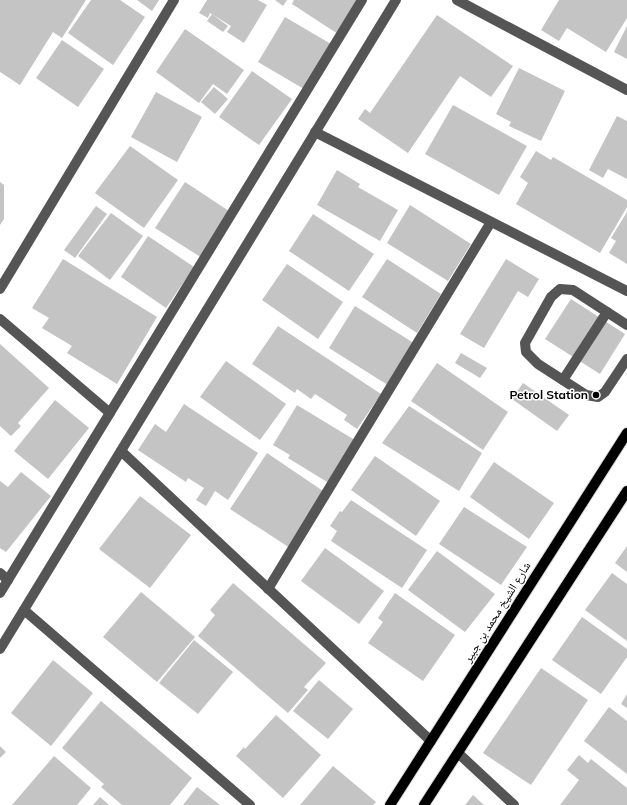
<svg xmlns="http://www.w3.org/2000/svg" width="627" height="805" font-family="Mulish,'Noto Naskh Arabic',sans-serif">
<style>
.building{fill:#c4c4c4}
.lines{fill:none;stroke-linecap:round;stroke-linejoin:round}
.major-casing{stroke:#dbdbdb;stroke-width:12}
.minor{stroke:#555;stroke-width:10}
.major{stroke:#000;stroke-width:10}
.poi-dot{fill:#000;stroke:#fff;stroke-width:1.5}
.labels{text-anchor:middle;stroke-width:3;stroke-linejoin:round;paint-order:stroke}
.poi-label{font-size:12px;font-weight:bold;fill:#000;stroke:#fff;text-anchor:end}
.street-label{font-size:12px;fill:#000;stroke:#fff}
</style>
<rect width="100%" height="100%" fill="#fff"/>
<!-- building -->
<g class="building">
<polygon points="0,0 86,0 62,38 53,32 20,85 0,72"/>
<polygon points="91,0 120,0 145,17 113,65 68,33"/>
<polygon points="137,0 159,0 152,11"/>
<polygon points="207,0 258,0 267,5 244,43 227,32 231,26 210,13 208,18 199,13"/>
<polygon points="275,0 287,0 283,6"/>
<polygon points="294,0 360,0 338,34 292,4"/>
<polygon points="559,0 627,0 627,18 606,52 567,28 559,41 541,30"/>
<polygon points="212,14 228,26 223,32 207,21"/>
<polygon points="437,15 513,66 491,97 460,76 408,153 358,119 365,109 370,113"/>
<polygon points="285,17 331,44 304,89 258,62"/>
<polygon points="627,26 627,59 614,52"/>
<polygon points="185,29 244,70 227,94 213,84 199,103 156,72"/>
<polygon points="62,40 104,69 78,107 36,78"/>
<polygon points="519,68 565,91 541,141 509,126 511,122 496,114"/>
<polygon points="252,71 292,99 259,145 219,117"/>
<polygon points="214,87 228,99 215,114 201,102"/>
<polygon points="156,92 202,117 177,162 131,137"/>
<polygon points="453,105 527,146 499,195 425,154"/>
<polygon points="617,116 627,121 627,179 608,169 603,178 589,170"/>
<polygon points="130,146 178,180 144,228 95,193"/>
<polygon points="536,151 551,160 553,157 627,200 627,207 600,253 516,204 528,183 520,177"/>
<polygon points="337,170 360,184 358,187 398,210 380,241 317,205"/>
<polygon points="0,182 4,185 4,219 0,225"/>
<polygon points="185,182 232,213 202,258 155,228"/>
<polygon points="410,205 471,244 448,281 387,243"/>
<polygon points="96,206 107,214 75,258 64,250"/>
<polygon points="627,212 627,264 609,253 616,241 611,238"/>
<polygon points="111,213 143,236 110,280 78,256"/>
<polygon points="313,214 374,254 349,291 289,251"/>
<polygon points="148,236 194,267 166,308 121,277"/>
<polygon points="63,259 157,317 117,384 67,353 72,346 42,328 49,318 32,308"/>
<polygon points="387,259 441,294 417,333 362,297"/>
<polygon points="506,259 539,279 528,297 518,291 484,348 460,334"/>
<polygon points="287,264 343,302 318,339 262,300"/>
<polygon points="571,299 625,334 600,374 545,339"/>
<polygon points="355,306 420,347 394,389 329,348"/>
<polygon points="278,326 381,394 357,429 344,420 347,415 315,394 311,399 297,389 295,393 252,364"/>
<polygon points="0,344 49,388 18,423 21,426 11,436 0,426"/>
<polygon points="461,353 487,368 480,378 455,363"/>
<polygon points="226,361 286,404 260,440 200,397"/>
<polygon points="437,363 508,412 483,450 411,401"/>
<polygon points="523,383 569,415 557,431 512,399"/>
<polygon points="55,400 89,428 48,479 14,451"/>
<polygon points="184,404 258,453 228,500 215,491 206,506 196,500 204,488 188,478 186,482 138,450 155,424 166,432"/>
<polygon points="297,405 358,442 332,485 288,458 290,455 273,445"/>
<polygon points="409,406 482,453 459,491 382,443"/>
<polygon points="267,453 326,493 290,548 230,509"/>
<polygon points="375,456 440,501 416,536 351,490"/>
<polygon points="494,462 554,503 529,539 470,497"/>
<polygon points="21,472 51,496 6,552 0,548 0,481 8,487"/>
<polygon points="140,496 191,535 150,588 99,549"/>
<polygon points="351,500 427,550 402,588 331,541 337,531 330,526 340,511 342,512"/>
<polygon points="464,507 527,547 501,585 439,544"/>
<polygon points="627,546 627,572 615,563"/>
<polygon points="325,548 384,591 359,624 301,581"/>
<polygon points="437,551 495,594 465,632 408,590"/>
<polygon points="612,573 627,584 627,641 585,610"/>
<polygon points="233,583 326,663 304,687 308,690 288,713 198,636 215,615 210,610"/>
<polygon points="141,592 195,637 157,682 103,637"/>
<polygon points="395,593 455,635 423,681 368,643 383,622 378,618"/>
<polygon points="582,617 627,649 627,657 601,694 552,660"/>
<polygon points="194,640 233,672 198,714 159,683"/>
<polygon points="53,660 93,693 51,746 11,713"/>
<polygon points="541,668 588,700 531,785 483,753"/>
<polygon points="319,680 353,709 328,739 293,711"/>
<polygon points="627,694 627,708 621,704"/>
<polygon points="101,701 192,778 170,805 122,805 101,787 104,784 62,748"/>
<polygon points="609,707 627,721 627,774 584,741"/>
<polygon points="276,715 321,755 283,798 236,756 244,747 245,749"/>
<polygon points="0,746 6,752 0,758"/>
<polygon points="579,755 588,763 591,759 627,788 627,805 560,805 579,780 567,770"/>
<polygon points="54,756 91,788 77,805 12,805"/>
<polygon points="333,766 376,802 373,805 300,805"/>
<polygon points="197,787 220,805 183,805"/>
<polygon points="473,795 484,805 465,805"/>
<polygon points="100,797 109,805 93,805"/>
</g>
<g class="lines">
<defs>
<g id="major">
<polyline points="390,805 627,433"/>
<polyline points="424,805 627,491"/>
</g>
</defs>
<!-- major casing -->
<use href="#major" class="major-casing"/>
<!-- minor -->
<g class="minor">
<polyline points="457,0 627,90"/>
<polyline points="315,132 627,291"/>
<polyline points="0,289 174,0"/>
<polyline points="0,319 110,413"/>
<polyline points="627,325 573,290 560,289 551,297 525,343 526,352 538,364 586,395 598,397 605,392 627,359"/>
<polyline points="563,380 607,312"/>
<polyline points="121,451 431,741"/>
<polyline points="0,573 8,580"/>
<polyline points="268,589 491,222"/>
<polyline points="0,593 362,0"/>
<polyline points="24,610 250,805"/>
<polyline points="0,649 396,0"/>
<polyline points="458,753 514,805"/>
</g>
<!-- major -->
<use href="#major" class="major"/>
</g>
<!-- markers -->
<circle class="poi-dot" cx="596" cy="395" r="4"/>
<g class="labels">
<!-- poi labels -->
<g class="poi-label">
<text x="588" y="399">Petrol Station</text>
</g>
<!-- street labels -->
<g class="street-label">
<text transform="translate(497 612) rotate(-58)" y="4">شارع الشيخ محمد بن جبير</text>
</g>
</g>
</svg>
